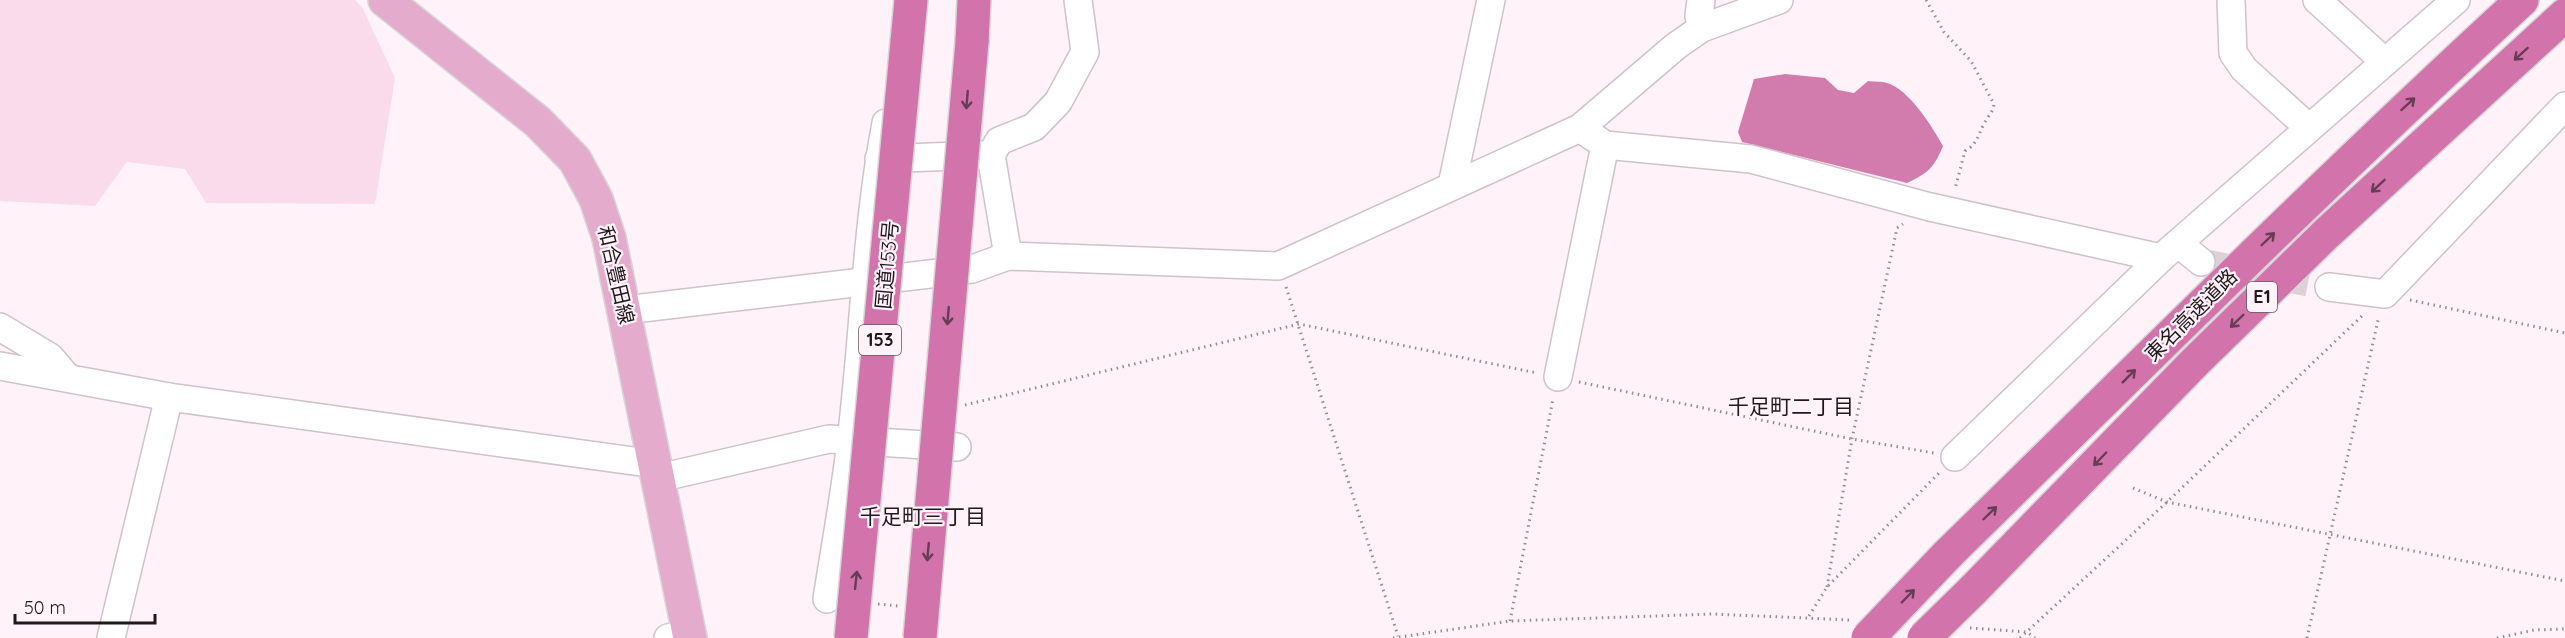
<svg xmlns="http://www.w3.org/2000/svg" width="2565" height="638" font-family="Quicksand,'Noto Sans JP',sans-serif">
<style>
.green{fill:#fadbeb}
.water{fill:#d27bad}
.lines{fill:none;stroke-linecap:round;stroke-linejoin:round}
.minor-tunnel{stroke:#ddd1d7;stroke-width:27;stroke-dasharray:27 14;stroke-linecap:butt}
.minor-casing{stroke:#d1c1c9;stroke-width:30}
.major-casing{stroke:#d7d6d6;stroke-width:36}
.highway-casing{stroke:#d7d6d6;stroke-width:36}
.path{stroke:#958b90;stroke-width:3;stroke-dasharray:1.5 4.5;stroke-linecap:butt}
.minor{stroke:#fff;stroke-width:27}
.major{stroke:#e5abcd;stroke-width:33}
.highway{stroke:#d373ab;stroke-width:33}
.highway-bridge-casing{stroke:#d7d6d6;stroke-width:36;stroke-linecap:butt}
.highway-bridge{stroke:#d373ab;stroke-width:33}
.oneway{stroke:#673d55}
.labels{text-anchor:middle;stroke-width:4.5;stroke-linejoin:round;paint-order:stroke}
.shield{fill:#fff2f8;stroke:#625a5e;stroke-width:1.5}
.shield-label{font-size:18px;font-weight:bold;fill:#1f191c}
.street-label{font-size:20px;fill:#1f191c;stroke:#fff2f8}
.neighbourhood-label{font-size:21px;fill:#1f191c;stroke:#fff2f8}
</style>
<rect width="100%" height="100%" fill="#fff2f8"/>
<!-- green -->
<polygon class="green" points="0,0 355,0 362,7 395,78 375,204 206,203 185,169 127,162 95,206 0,201"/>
<!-- water -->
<path class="water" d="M1785,74L1825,78L1838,90L1854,93L1868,81C1874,82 1882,81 1887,83C1909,89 1933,128 1943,146C1934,168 1928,173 1907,183L1742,142L1738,132L1754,79Z"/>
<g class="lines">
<!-- minor-tunnel -->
<polyline class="minor-tunnel" points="2201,262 2329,287"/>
<defs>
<g id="minor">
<polyline points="1701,0 1699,16 1702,28"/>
<polyline points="2231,0 2233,53 2244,69 2309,128"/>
<polyline points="2317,0 2385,62"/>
<polyline points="1580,128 1605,145 1751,159 1930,207 2161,258"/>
<polyline points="879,159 983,155"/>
<polyline points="1452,185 1491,0"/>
<polyline points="2179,244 2201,262"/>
<polyline points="1008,256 991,155 999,141 1034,127 1058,102 1085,52 1078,0"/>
<polyline points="2329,287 2385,294 2565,106"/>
<polyline points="625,310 972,269 1008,256 1278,266 1580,128 1676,46 1702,28 1779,0"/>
<polyline points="0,327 50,357 67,377"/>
<polyline points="0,366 169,397 655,464"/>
<polyline points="1558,377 1605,145"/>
<polyline points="1955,457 2161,258 2456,0"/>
<polyline points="659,478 829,439 957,447"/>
<path d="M827,599C835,547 845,494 851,441C864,335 866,228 886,123"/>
<polyline points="111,638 169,397"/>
<polyline points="668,638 689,633"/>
</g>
<polyline id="major" points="385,0 538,122 575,160 596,199 609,238 690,638"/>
<g id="highway">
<polyline points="907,42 911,0"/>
<polyline points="972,42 974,0"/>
<path d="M1948,554C2138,368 2326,180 2522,0"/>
<polyline points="1972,591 2195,362 2326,234 2565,15"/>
</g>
</defs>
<!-- minor casing -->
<use href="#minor" class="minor-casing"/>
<!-- major casing -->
<use href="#major" class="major-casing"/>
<!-- highway casing -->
<use href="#highway" class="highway-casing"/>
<!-- path -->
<g class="path">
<path d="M1926,0L1944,32L1971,61L1994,104C1993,112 1989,115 1985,122C1978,134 1978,144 1965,151L1955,189"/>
<polyline points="1286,287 1398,636"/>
<polyline points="2410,300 2565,333"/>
<polyline points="1579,382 1852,439 1934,453"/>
<polyline points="965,405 1299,324 1537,373"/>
<polyline points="2133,488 2167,502 2565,581"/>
<polyline points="1827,587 1852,439 1897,228 1903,224"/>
<polyline points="878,604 898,606"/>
<polyline points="1809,616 1827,587 1939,473"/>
<polyline points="1510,621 1553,399"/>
<polyline points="1970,628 2027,632 2035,638"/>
<polyline points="1393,638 1510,621 1713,614 1850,620"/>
<polyline points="2020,638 2167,502 2364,314"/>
<polyline points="2307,638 2379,316"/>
<polyline points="2497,638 2534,630 2565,629"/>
</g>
<!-- minor -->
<use href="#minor" class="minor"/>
<!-- major -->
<use href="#major" class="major"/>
<!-- highway -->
<use href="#highway" class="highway"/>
<defs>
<g id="highway-bridge">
<polyline points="851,638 907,42"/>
<polyline points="920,638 972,42"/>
<polyline points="1868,638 1948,554"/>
<polyline points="1924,638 1972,591"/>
</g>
</defs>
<!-- highway-bridge casing -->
<use href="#highway-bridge" class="highway-bridge-casing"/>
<!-- highway-bridge -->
<use href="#highway-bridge" class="highway-bridge"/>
</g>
<!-- one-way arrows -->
<defs><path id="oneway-shaft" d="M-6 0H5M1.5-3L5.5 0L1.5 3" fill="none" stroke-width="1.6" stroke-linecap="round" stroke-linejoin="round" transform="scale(1.5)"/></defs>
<g class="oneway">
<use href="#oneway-shaft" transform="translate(2521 54) rotate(138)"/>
<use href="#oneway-shaft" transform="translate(967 100) rotate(95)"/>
<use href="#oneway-shaft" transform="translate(2408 104) rotate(-42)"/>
<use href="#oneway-shaft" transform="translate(2378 186) rotate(137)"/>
<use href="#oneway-shaft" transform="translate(2268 239) rotate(-44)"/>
<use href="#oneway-shaft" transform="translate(948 316) rotate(95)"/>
<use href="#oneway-shaft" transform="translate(2237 321) rotate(136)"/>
<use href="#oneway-shaft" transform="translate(2129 376) rotate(-45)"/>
<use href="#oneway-shaft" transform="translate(2100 459) rotate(134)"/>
<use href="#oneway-shaft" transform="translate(1990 513) rotate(-44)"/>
<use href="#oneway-shaft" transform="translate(928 552) rotate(95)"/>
<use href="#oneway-shaft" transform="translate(856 580) rotate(-84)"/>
<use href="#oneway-shaft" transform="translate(1908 596) rotate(-46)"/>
</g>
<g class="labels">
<!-- shield labels -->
<g class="shield">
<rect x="2247" y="282" width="30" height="30" rx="4.5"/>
<rect x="859" y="325" width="42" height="30" rx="4.5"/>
</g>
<g class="shield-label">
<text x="2262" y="303">E1</text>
<text x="880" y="346">153</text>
</g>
<!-- street labels -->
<g class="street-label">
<text transform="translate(887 265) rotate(-85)" y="7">国道153号</text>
<text transform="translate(616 275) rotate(77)" y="7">和合豊田線</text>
<text transform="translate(2191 315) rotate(-45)" y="7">東名高速道路</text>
</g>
<!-- neighbourhood labels -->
<g class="neighbourhood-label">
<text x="1791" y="414">千足町二丁目</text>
<text x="923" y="524">千足町三丁目</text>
</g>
</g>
<!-- scale -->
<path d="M15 614v9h140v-9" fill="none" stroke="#1f191c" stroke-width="3"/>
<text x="24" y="614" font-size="18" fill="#1f191c" stroke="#fff2f8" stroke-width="4.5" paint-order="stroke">50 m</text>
</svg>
